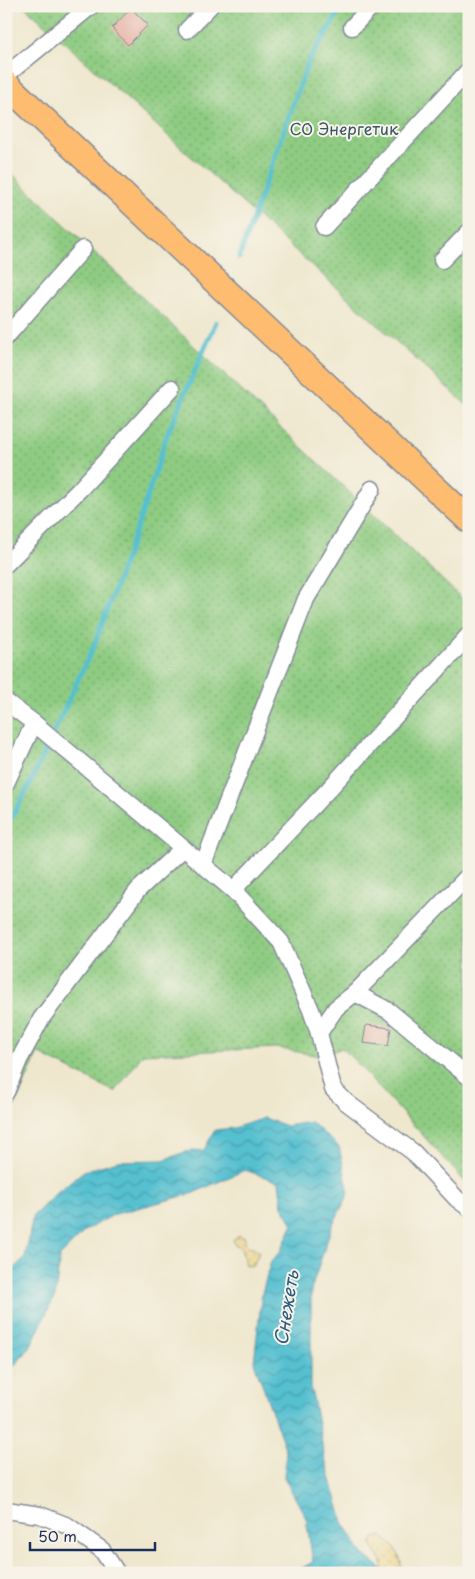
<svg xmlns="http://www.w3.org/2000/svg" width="475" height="1579" font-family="'Playpen Sans',sans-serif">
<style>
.sand{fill:url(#sand-dots);stroke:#84847e}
.garden{fill:url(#garden-dots);stroke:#557e70}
.water{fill:url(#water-waves);stroke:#387897}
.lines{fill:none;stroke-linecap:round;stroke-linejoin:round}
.stream{stroke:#55c0d0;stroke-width:5}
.building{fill:#e6ada1}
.minor-casing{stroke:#858b96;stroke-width:19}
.primary-casing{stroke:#858b96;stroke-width:28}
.minor{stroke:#fff;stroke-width:16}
.primary{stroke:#febc70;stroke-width:25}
.labels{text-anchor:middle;stroke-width:4;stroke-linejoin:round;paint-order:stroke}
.park-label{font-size:16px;fill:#385667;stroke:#f7f3e8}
.water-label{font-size:18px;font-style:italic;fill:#2c5a80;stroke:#f7f3e8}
</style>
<defs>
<pattern id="sand-dots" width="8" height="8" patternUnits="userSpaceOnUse" patternTransform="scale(1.25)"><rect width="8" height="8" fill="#eeda9e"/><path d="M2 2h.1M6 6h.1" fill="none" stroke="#ccbb8a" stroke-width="1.8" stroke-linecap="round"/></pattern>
<pattern id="garden-dots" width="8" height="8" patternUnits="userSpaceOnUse" patternTransform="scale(1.25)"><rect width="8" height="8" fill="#8fcc82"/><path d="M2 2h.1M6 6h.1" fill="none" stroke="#74a66e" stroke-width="1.8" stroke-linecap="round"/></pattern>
<pattern id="water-waves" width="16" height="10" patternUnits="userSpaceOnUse" patternTransform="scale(1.25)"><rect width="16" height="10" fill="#55c0d0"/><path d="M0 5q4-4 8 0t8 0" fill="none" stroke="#469cac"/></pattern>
</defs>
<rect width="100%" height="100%" fill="#f7f3e8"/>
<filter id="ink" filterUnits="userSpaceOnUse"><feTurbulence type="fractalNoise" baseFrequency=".02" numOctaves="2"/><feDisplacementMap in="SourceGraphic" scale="10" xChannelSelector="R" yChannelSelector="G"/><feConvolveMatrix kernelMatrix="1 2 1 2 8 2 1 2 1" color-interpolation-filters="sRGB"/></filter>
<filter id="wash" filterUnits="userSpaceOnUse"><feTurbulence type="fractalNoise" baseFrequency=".0096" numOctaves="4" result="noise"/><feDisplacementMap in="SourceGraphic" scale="20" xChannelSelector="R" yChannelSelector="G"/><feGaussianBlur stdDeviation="1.12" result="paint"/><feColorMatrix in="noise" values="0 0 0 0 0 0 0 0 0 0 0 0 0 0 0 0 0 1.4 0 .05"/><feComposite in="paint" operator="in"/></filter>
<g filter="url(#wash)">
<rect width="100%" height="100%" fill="#efe7cd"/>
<!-- sand -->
<g class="sand">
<polygon points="239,1235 245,1238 245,1244 259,1252 253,1266 245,1265 241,1247 236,1245 233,1240"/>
<path d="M381,1536C395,1545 403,1557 401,1573H388L383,1570L381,1560L371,1545L374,1538Z"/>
</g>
<!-- garden -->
<g class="garden">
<polygon points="24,6 469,6 469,407"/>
<polygon points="6,167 24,186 469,605 469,1186 343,1048 320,1056 276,1048 143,1054 115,1092 38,1053 6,1126"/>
</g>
<!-- water -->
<polygon class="water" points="264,1118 286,1126 311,1122 339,1147 349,1193 331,1228 311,1290 311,1388 325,1459 343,1522 362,1553 387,1573 293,1573 313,1562 306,1518 284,1477 286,1451 254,1362 262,1293 271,1261 280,1252 293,1224 282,1206 279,1182 245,1170 191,1194 115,1214 86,1230 60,1256 55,1296 29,1349 6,1375 6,1271 14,1268 25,1258 33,1216 57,1192 84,1171 118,1161 163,1160 185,1152 204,1150 215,1130 234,1128"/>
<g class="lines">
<!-- stream -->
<g class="stream">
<polyline points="239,258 308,62 343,6"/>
<polyline points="6,828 31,782 95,643 140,519 167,435 216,322"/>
</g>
</g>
<g id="blocks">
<!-- building -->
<g class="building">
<polygon points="131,8 148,25 128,45 112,28"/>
<polygon points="366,1025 391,1028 388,1046 363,1043"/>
</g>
</g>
</g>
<g filter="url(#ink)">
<use href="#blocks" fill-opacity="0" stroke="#858b96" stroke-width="1"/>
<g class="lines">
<defs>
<g id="minor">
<polyline points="352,27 372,6"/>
<polyline points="187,30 210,6"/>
<polyline points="6,75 91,6"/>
<polyline points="324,227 469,70"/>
<polyline points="442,260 469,232"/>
<polyline points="6,337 83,249"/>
<polyline points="6,564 81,488 172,388"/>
<polyline points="6,702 34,723 233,890 281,942 311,1010 319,1033"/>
<polyline points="6,783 34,723"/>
<polyline points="203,865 306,599 372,489"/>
<polyline points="469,875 355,993 336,1008 319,1033 333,1089 346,1102 413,1152 457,1199 469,1208"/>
<polyline points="233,890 329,789 469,635"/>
<polyline points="355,993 389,1011 469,1077"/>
<polyline points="6,1092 19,1060 41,1019 138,890 183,848"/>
<polyline points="6,1510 40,1515 68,1526 102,1550 117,1573"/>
</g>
<polyline id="primary" points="6,84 469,520"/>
</defs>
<!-- minor casing -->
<use href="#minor" class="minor-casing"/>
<!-- primary casing -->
<use href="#primary" class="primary-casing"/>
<!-- minor -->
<use href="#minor" class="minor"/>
<!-- primary -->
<use href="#primary" class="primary"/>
</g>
</g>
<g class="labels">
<!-- park labels -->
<g class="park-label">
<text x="344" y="135">СО Энергетик</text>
</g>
<!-- water labels -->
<g class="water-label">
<text transform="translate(287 1308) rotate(-81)" y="6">Снежеть</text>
</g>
</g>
<!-- margin -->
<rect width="475" height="1579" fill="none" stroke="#f7f3e8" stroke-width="25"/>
<!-- scale -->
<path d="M30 1542v8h125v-8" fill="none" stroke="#1b2f5e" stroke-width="2.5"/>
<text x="38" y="1542" font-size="15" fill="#1b2f5e" stroke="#f7f3e8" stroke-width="4" paint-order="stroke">50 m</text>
</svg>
